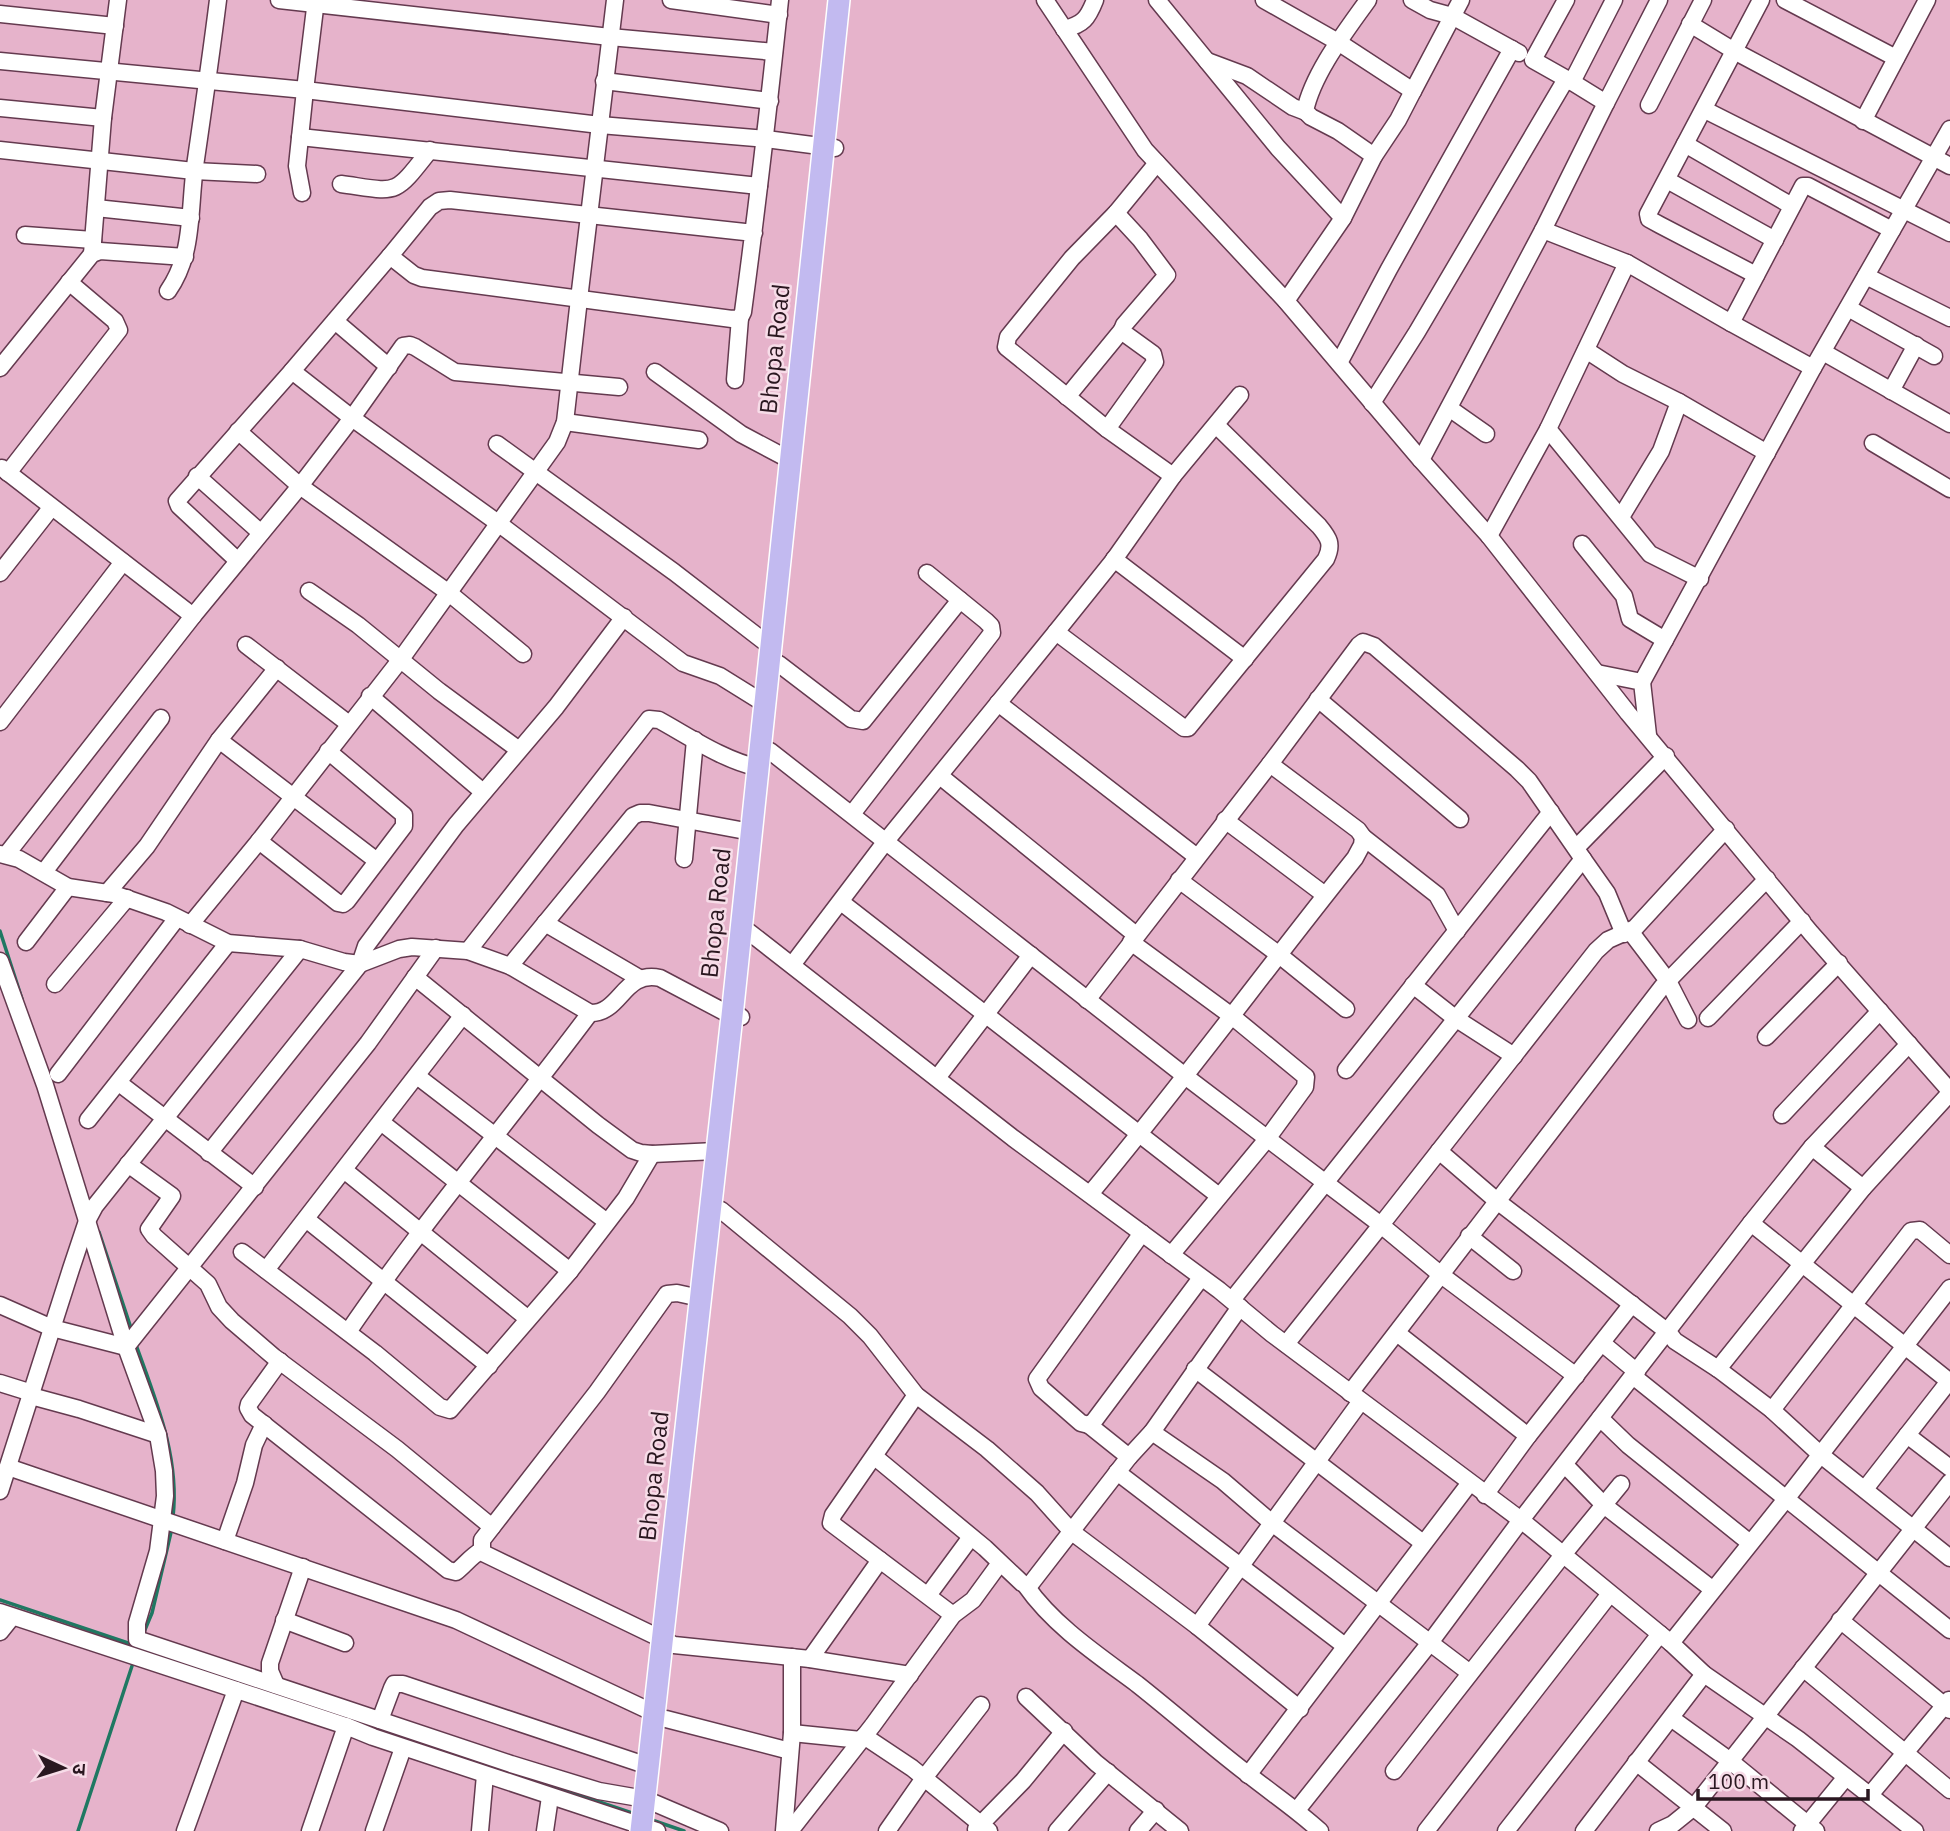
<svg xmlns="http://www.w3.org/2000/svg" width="1950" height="1831" font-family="'IBM Plex Sans','Noto Sans Devanagari',sans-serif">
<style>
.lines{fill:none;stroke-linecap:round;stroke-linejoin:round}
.stream{stroke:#1f7862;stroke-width:3.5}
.minor-casing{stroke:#643a4f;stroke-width:19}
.major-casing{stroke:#fff;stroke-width:24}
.minor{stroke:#fff;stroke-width:16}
.major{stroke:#c2baf0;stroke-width:21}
.labels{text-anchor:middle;stroke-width:5;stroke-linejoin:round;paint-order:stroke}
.street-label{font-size:24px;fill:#2a1720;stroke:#f7dce8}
</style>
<rect width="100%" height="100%" fill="#e6b3cb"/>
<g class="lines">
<!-- stream -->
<g class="stream">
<polyline points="0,931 22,999"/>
<polyline points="99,1232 132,1331"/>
<path d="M135,1342C155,1398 180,1456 173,1517"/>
<polyline points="0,1600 134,1645"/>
<polyline points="144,1632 152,1613 172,1528"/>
<polyline points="460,1755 635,1814"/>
<polyline points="649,1819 684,1831"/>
<polyline points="78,1831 132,1666"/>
</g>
<defs>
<g id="minor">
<polyline points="279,0 610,37 774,52"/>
<polyline points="316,0 305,90 600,125 766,139 835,148"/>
<polyline points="671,0 779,15"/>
<polyline points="1045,0 1145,150 1286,301 1421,460 1489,536 1628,713 1811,933 1950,1091"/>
<polyline points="1157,0 1278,148 1343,218 1286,301"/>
<polyline points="1264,0 1338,42 1413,91 1461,0"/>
<path d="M1368,0C1346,31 1313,73 1305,111L1311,117L1338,131L1374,156"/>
<polyline points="1412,0 1430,10 1452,16 1519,53"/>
<polyline points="1566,0 1533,60 1572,82 1614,0"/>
<polyline points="1785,0 1896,58"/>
<polyline points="0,14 115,26"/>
<polyline points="1690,24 1736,52 1950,166"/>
<path d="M1064,29C1083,25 1088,18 1095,0"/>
<polyline points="0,61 305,90 297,166 302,193"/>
<polyline points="1207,61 1247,76 1293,107 1306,112"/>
<polyline points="604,81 770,101"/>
<polyline points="1572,82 1606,103 1659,0"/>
<polyline points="1649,105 1703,0"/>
<polyline points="0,108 103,118"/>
<polyline points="1705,110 1950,233"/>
<polyline points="1863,121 1927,0"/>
<polyline points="300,137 759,186"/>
<polyline points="1685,144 1792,206"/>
<polyline points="0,150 194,171 257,174"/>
<polyline points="1157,163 1116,213 1072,258 1008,337 1006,347 1107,429 1173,476 1240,395"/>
<polyline points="1667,180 1775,240"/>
<path d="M341,184C399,192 393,197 430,150"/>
<polyline points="96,208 191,218"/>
<polyline points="1343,218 1374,156 1398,120 1413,91"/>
<polyline points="1543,230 1627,263"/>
<path d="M754,233L450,200L439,201L430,207L390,256L414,275L422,278L732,319L740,318L743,312C757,208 769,104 780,0"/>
<polyline points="25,235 93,240"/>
<polyline points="92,254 103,118 118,0"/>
<polyline points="390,256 292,371 352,418 498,523 683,663 720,676 765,704"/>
<polyline points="1756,275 1660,225 1649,219 1648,214 1761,0"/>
<polyline points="1866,276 1950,318"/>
<path d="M168,291C194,254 189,210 195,166C203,111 211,56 218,0"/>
<polyline points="1848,308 1934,356"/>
<polyline points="335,321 389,367"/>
<polyline points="1731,323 1813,368"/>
<polyline points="1586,350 1623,374 1679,402 1661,451 1621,517"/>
<polyline points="1823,352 1950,424"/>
<polyline points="1339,363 1389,269 1512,49"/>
<polyline points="0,368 92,254 100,251 185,257"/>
<polyline points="655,372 741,434 790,460"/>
<polyline points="735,380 740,318"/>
<polyline points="1891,391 1916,345"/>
<polyline points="1067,397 1122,330"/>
<polyline points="1679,402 1767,453"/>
<polyline points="1372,403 1417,332 1566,79"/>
<polyline points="1449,408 1486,434"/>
<polyline points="565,422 699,440"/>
<polyline points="1107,429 1155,362 1153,354 1124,333 1122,330 1124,325 1167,275 1140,239 1116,213"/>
<polyline points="1548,429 1650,554 1700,579"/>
<polyline points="238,431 300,486 449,593 523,654"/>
<polyline points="1873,443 1950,489"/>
<polyline points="497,444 674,572 770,646"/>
<polyline points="1421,460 1543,230 1606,103"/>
<polyline points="2,468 193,616"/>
<polyline points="8,473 119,330 115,321 69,282"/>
<polyline points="197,476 261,533"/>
<path d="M1173,476L1113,561L1056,632L1184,728H1188L1326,559C1333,544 1329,538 1319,526L1216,425"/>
<polyline points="1489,536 1548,429 1627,263 1731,323 1803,186 1808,186 1892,230"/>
<polyline points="1582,544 1624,596 1630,619 1665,640"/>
<polyline points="1114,559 1245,659"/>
<polyline points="238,561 179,506 177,501 292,371"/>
<polyline points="0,573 51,508"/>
<polyline points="309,591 358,625 439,691 519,750"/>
<polyline points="246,645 349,724"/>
<polyline points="779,664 851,719 863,721 960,600"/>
<polyline points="1597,673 1642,682 1648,735"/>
<polyline points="1642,682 1813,368 1950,129"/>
<polyline points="370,696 483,792"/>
<polyline points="1318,699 1460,819"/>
<polyline points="998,703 1197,857"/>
<polyline points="0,722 123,562"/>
<polyline points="219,740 377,861"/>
<polyline points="770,751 1185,1076 1381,1225 1286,1344"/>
<polyline points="940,776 1136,935"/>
<polyline points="852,814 992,633 991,626 986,621 927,573"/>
<polyline points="1225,820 1325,895"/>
<polyline points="1363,837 1437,895 1457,931"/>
<polyline points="259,841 338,903 343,904 347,901 404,826 404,815 328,751"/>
<polyline points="1576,848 1666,756"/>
<path d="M0,854L19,859L68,887L114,894L166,912L228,943L300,949L344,962L360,964L399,949L412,947L468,951L510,966L590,1013C621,1014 623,970 660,978L732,1016L741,1017"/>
<polyline points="6,855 193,616 300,486 352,418 403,346 410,345 415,347 455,372 619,387"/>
<polyline points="684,859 695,740"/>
<polyline points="1583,859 1607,893 1624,934"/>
<polyline points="44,872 161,718"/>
<polyline points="1179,880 1278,954 1346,1009"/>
<polyline points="107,893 147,846 219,740 277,668"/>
<polyline points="841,902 1219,1196"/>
<polyline points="545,923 639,978"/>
<polyline points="190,925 259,841 401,659 557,442 565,422 579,299 615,0"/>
<polyline points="1630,931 1668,981 1688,1020"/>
<polyline points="749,932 1013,1138 1219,1290 1272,1334 1521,1520 1671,1643 1704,1674 1798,1739 1915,1831"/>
<polyline points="26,942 68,887"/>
<polyline points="1131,942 1233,1017 1306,1077 1305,1087 1267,1139 1171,1255"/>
<path d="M468,951L649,719L659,720C690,737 723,760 759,768"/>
<polyline points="0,961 45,1085 126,1347 158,1435 164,1471 165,1496 158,1551 137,1623 137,1639 511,1764 599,1791 645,1799 720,1831"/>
<polyline points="792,965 886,841 1056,632"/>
<polyline points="510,966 633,816 640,813 649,813 751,832"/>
<polyline points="415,977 598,1125 632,1150 641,1153 652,1154 716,1151"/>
<polyline points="55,984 127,898"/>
<polyline points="1413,985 1455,1018 1514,1056"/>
<polyline points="1087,1000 1270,764 1359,645 1363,642 1374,646 1517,769 1529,781 1583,859 1232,1300"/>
<polyline points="1708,1018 1802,921"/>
<polyline points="1766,1037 1839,963"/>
<polyline points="1346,1070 1551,812"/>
<polyline points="58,1074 177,918"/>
<polyline points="417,1076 607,1222"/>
<polyline points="937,1078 1031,955"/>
<polyline points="119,1083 255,1187"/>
<polyline points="1782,1115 1880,1011"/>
<polyline points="88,1120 228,943"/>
<polyline points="381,1122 570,1271"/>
<polyline points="1812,1147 1863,1188"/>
<polyline points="1439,1151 1497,1201 1668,1332 1675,1341 1718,1369 1772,1410 1821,1455 1950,1558"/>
<polyline points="209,1153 360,964 366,946 456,825 556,707 624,617"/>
<polyline points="128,1164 172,1196 149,1229 154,1236 208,1284 219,1307 232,1321 274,1357 397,1449 492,1527"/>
<polyline points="344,1170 527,1318"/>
<path d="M1090,1194C1182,1084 1266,969 1355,858L1362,845L1363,837L1358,830L1270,764"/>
<polyline points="721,1210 850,1316 870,1336 916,1395 987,1449 1037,1493 1072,1532 1197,1626 1300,1709"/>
<polyline points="306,1219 489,1366"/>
<polyline points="1751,1223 1950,1382"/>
<polyline points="1142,1233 1037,1379 1041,1388 1081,1423 1089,1425 1094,1421 1201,1278"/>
<polyline points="1469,1236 1513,1271"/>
<polyline points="242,1252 375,1353 440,1407 450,1410 570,1271 626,1198 652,1154"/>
<polyline points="266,1270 463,1015"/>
<polyline points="700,1298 677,1293 667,1294 597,1392 482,1540 482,1550 485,1554 674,1645 810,1659 910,1675"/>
<polyline points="0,1305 52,1328 126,1347 368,1043 436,948"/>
<path d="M348,1332C423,1222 510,1120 590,1013"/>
<polyline points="1397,1333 1528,1436"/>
<polyline points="1602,1343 1637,1372"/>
<path d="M280,1361L249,1404L248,1408L252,1415L448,1570L456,1572C465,1565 471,1556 482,1550"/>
<polyline points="1195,1369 1423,1543"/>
<polyline points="1718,1369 1863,1188 1950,1093"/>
<polyline points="1576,1376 1440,1274 1381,1225 1596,951 1608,940 1635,928 1726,829"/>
<polyline points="1633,1376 1950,1630"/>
<polyline points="0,1383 32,1393"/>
<polyline points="1350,1393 1662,987 1767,879"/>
<polyline points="916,1395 833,1515 831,1523 953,1615"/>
<polyline points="31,1396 79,1409 158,1435"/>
<polyline points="1772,1410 1911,1231 1920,1230 1950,1255"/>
<polyline points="1600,1418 1628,1445 1750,1543"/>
<polyline points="1089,1425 1129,1457"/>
<polyline points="1152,1432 1223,1481 1272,1523 1470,1673"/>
<polyline points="1907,1435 1950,1468"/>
<polyline points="875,1457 985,1548 1022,1583 1029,1586 1129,1457 1152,1432 1240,1307"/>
<polyline points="1565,1465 1605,1506 1712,1589"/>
<polyline points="8,1467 456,1620 654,1713"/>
<polyline points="1117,1472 1345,1646"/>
<polyline points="1865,1489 1950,1380"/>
<polyline points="0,1491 71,1269 87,1221 95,1206 300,949"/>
<polyline points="1485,1495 1528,1436 1632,1304"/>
<polyline points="225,1541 245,1483 254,1445 264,1424"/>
<path d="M1026,1586C1054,1626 1098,1655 1137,1684C1175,1714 1211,1746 1249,1775C1273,1794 1297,1810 1320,1831"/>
<polyline points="929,1594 971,1537"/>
<polyline points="0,1612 346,1726 373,1737 657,1831"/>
<polyline points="284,1620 345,1643"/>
<polyline points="1840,1620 1950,1710"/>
<polyline points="1197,1626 1361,1401"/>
<polyline points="0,1632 12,1617"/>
<polyline points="1671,1643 1786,1499 1950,1288"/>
<polyline points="810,1659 880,1560"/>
<polyline points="1803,1668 1950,1790"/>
<polyline points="276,1685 270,1671 270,1663 303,1567"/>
<polyline points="1026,1697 1096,1763 1180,1831"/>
<polyline points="1671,1718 1729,1760 1816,1831"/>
<polyline points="666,1719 790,1751"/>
<polyline points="380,1720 392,1688 394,1684 403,1684 648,1766"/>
<polyline points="792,1733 861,1740"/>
<polyline points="864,1736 912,1768 989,1831"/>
<polyline points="1636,1762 1723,1831"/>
<polyline points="1394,1771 1562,1556 1621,1484"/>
<polyline points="1248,1775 1469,1484"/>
<polyline points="1870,1795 1949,1700"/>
<polyline points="1297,1810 1429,1644 1521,1520 1751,1223 1812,1147 1909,1044"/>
<polyline points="976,1829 1023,1781 1064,1731"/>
<polyline points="185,1831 236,1690"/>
<polyline points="310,1831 346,1726"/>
<polyline points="374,1831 403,1748"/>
<polyline points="480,1831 485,1775"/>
<polyline points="545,1831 550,1797"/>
<polyline points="784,1831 792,1733 792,1657"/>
<polyline points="790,1831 873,1725 953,1615 973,1600 1000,1563"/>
<polyline points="887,1831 924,1778 981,1705"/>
<polyline points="1057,1831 1108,1772"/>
<polyline points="1138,1831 1156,1810"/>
<polyline points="1426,1831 1609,1595"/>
<polyline points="1506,1831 1660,1634"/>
<polyline points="1584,1831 1704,1674"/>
<polyline points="1658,1831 1673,1824 1694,1807 1950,1482"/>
<polyline points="1802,1831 1846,1777"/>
</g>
<polyline id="major" points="641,1831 732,1016 839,0"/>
</defs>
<!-- minor casing -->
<use href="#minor" class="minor-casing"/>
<!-- major casing -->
<use href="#major" class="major-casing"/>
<!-- minor -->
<use href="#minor" class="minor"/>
<!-- major -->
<use href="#major" class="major"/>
</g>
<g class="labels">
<!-- street labels -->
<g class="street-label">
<text transform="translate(775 349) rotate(-84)" y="8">Bhopa Road</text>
<text transform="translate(716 913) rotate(-84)" y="8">Bhopa Road</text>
<text transform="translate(654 1476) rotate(-84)" y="8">Bhopa Road</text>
</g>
</g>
<!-- north arrow -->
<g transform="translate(63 1768) rotate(94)" stroke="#f7dce8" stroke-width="5" paint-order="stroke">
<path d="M0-5L12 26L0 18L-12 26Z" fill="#2a1720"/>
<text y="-10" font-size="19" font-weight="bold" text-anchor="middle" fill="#2a1720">उ</text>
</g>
<!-- scale -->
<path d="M1698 1789v10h170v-10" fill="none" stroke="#2a1720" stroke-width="3.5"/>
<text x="1708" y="1789" font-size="21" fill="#2a1720" stroke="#f7dce8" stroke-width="5" paint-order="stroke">100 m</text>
</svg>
